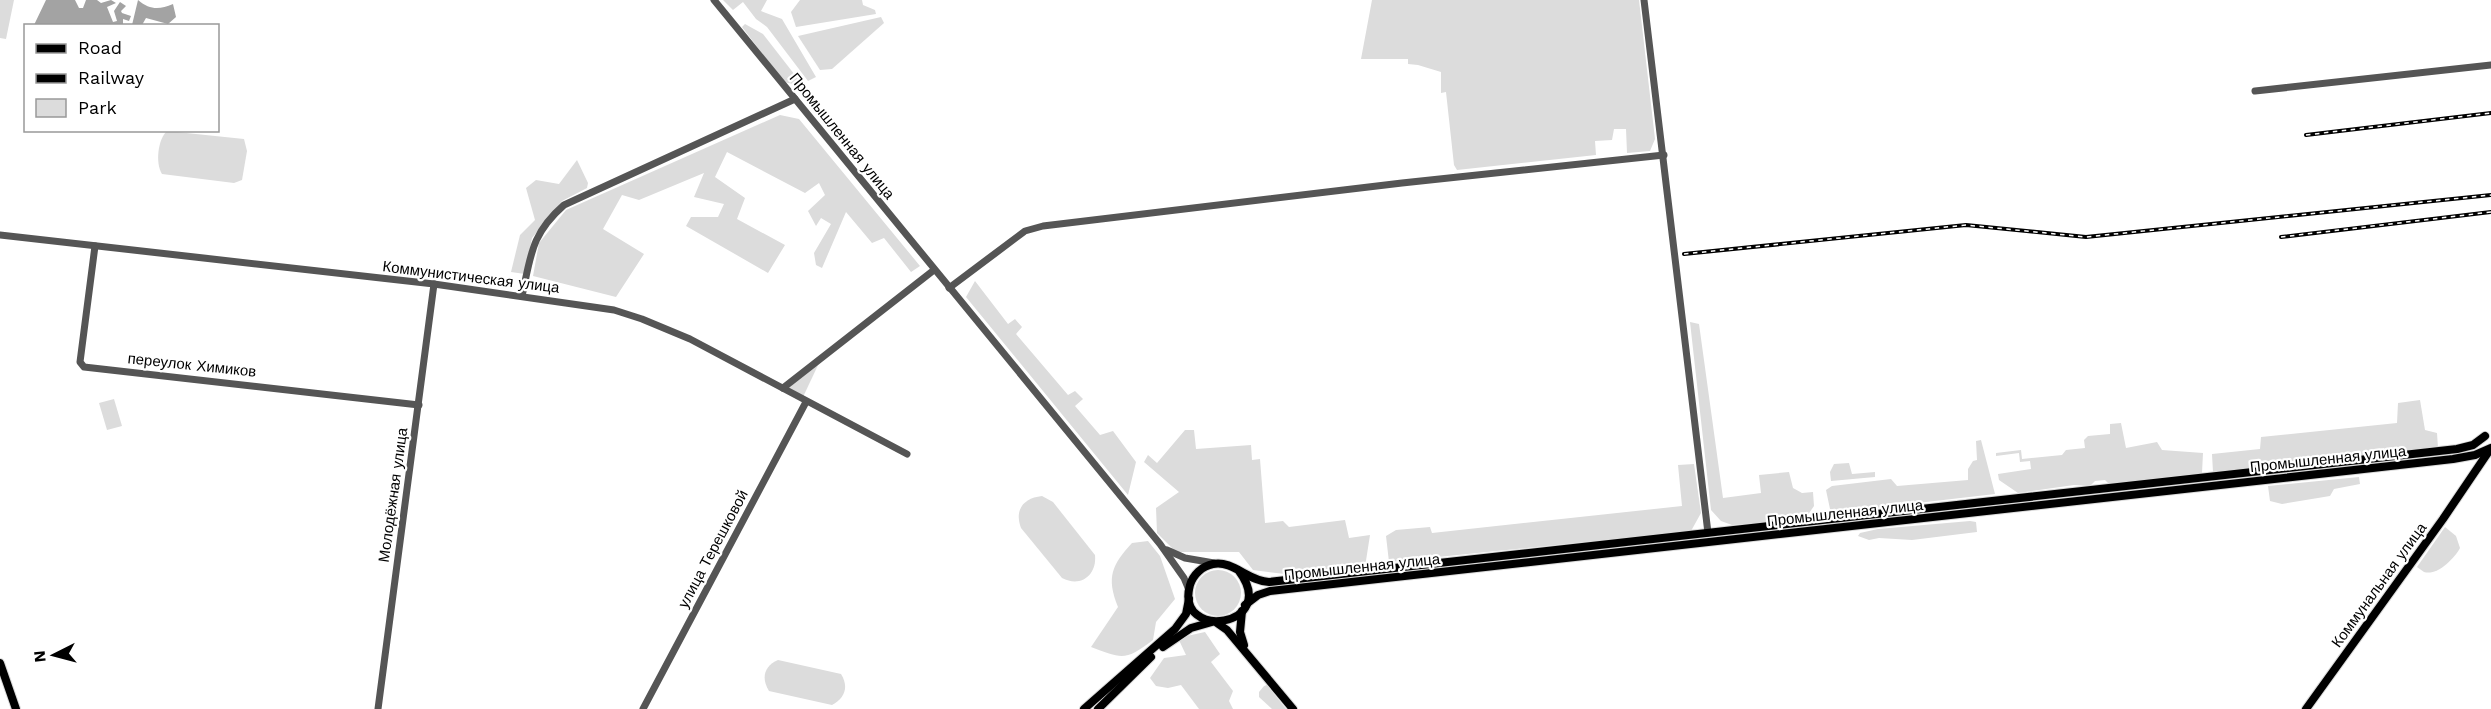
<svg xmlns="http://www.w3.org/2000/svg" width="2491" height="709" font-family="'Work Sans',sans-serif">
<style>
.green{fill:#dcdcdc}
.water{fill:#a3a3a3}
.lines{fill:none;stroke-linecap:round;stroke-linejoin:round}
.major-casing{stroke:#dbdbdb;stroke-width:10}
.minor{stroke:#555;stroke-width:7}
.major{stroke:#000;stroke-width:8}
.rail-casing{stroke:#000;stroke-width:4}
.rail{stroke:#fff;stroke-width:1.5;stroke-dasharray:4.5;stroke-linecap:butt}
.labels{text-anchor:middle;stroke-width:4.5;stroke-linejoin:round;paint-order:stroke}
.street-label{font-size:15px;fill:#000;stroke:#fff}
</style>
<rect width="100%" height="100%" fill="#fff"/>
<!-- green -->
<g class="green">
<polygon points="0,0 14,0 6,39 0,38"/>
<polygon points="723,0 767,0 761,11 782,19 816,77 808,81 767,27 756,19 743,2 733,10"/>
<polygon points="800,0 862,0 863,5 875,10 876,14 796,27 791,12"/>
<polygon points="1372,0 1639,0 1655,139 1650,151 1627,153 1626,129 1614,129 1612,140 1595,141 1596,155 1457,170 1454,165 1446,92 1441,93 1441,72 1418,65 1408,64 1408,59 1361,59"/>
<polygon points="881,17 884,23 832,69 820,70 798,36"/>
<polygon points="745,24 763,34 798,79 793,84 784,82 742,27"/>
<polygon points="780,115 799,119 920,266 911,272 884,238 872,243 846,212 822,268 816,265 814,253 831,224 821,218 816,226 808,211 825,195 819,183 805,193 727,152 715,177 745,198 737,219 785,245 768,273 686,226 691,217 718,217 724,204 694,197 704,173 639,200 622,195 603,229 644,254 616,297 533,276 539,243 566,210"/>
<path d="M167,131L244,139L247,151L242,180L234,183L162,174C155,163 158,139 167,131Z"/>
<polygon points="577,160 588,183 587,188 562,201 532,238 525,274 511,272 520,235 535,220 526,188 536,180 559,184"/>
<polygon points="975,281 1008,324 1015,319 1022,327 1016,334 1068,395 1075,391 1083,399 1075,406 1100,435 1113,431 1136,462 1128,495 966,297"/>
<polygon points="1690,322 1699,324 1723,498 1761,493 1759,475 1789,472 1793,488 1802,493 1813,492 1814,506 1805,519 1732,525 1721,521 1711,510"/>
<polygon points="819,363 803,397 788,388"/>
<polygon points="114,399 122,426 107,430 99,403"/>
<polygon points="2420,400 2425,430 2437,433 2438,448 2213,472 2212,454 2260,449 2261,437 2397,423 2398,403"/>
<polygon points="2121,423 2126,448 2157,442 2162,450 2203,453 2202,473 2109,484 2105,480 2095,481 2090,486 2074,485 2018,493 1999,480 1998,474 2031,469 2030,461 2020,462 2019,453 1996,456 1996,453 2021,450 2022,459 2062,455 2066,450 2085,448 2084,440 2088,436 2110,434 2110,424"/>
<polygon points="1185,430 1194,430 1196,449 1251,445 1252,460 1260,459 1265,523 1283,521 1289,527 1345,520 1349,538 1370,535 1365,567 1285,574 1253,570 1239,552 1176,552 1157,533 1156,508 1179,492 1144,462 1148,455 1157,463"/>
<polygon points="1981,440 1995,494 1840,512 1830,509 1826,490 1832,486 1891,479 1897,486 1968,480 1968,469 1973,461 1977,460 1976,441"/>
<polygon points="1849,463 1852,474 1875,472 1875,477 1831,481 1830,472 1834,464"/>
<polygon points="1694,464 1701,513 1691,531 1389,562 1386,536 1396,530 1430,527 1432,533 1682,506 1678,465"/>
<polygon points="2359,477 2360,484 2334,489 2330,496 2282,504 2270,501 2268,486"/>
<path d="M1042,496L1053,502L1095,555C1097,575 1081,588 1062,578L1021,528C1014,509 1024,498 1042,496Z"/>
<polygon points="1970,521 1976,522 1977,532 1912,540 1879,538 1869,540 1858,536 1860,533 1878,529"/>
<path d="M2445,527L2456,536L2460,548C2454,559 2437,576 2424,572L2417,567Z"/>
<path d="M1148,541L1160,556L1175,599L1156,622L1153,640C1125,661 1123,659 1091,647L1118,607C1106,577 1112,565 1132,543Z"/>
<circle cx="1218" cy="593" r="23"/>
<polygon points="1205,632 1220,654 1211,662 1233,691 1229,701 1233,709 1199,709 1181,685 1168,688 1156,686 1150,678 1164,658 1186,655 1178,638"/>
<path d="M778,660L841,674C849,687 845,698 832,705L769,691C761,678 764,666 778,660Z"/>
<polygon points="1267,685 1286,709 1272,709 1259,697 1259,692 1264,686"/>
</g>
<!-- water -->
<g class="water">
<polygon points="46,0 75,0 79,8 83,8 86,0 97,0 101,3 111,0 116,3 107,7 113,22 117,21 114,11 120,2 126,6 121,11 122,13 131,16 129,21 123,19 123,25 34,25"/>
<path d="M138,0C150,10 159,10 173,4L176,17L168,24L146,18L142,25H132Z"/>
</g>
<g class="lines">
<defs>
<g id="major">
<path d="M1239,571C1281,627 1174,642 1190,585C1193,575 1202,566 1213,564C1233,560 1248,581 1269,582L2457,449L2473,445L2485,436"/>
<polyline points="1245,605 1258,595 1270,591 2453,459 2475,455 2491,448"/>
<polyline points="1242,611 1240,632 1244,645"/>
<polyline points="1217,623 1227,630 1293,709"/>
<polyline points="1163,647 1191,628 1212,622"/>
<polyline points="0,663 16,709"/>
<polyline points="1084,709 1175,629 1186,614 1189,599"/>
<polyline points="1098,709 1151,657"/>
<polyline points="2306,709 2443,519 2489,451"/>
</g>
</defs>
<!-- major casing -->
<use href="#major" class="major-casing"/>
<!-- minor -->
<g class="minor">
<polyline points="714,0 1160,544 1184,578 1189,590"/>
<polyline points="1644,0 1708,533"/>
<polyline points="2255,91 2491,65"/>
<polyline points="0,235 434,284 614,310 642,319 690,339 907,454"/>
<polyline points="95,246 80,362 84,367 419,405"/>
<polyline points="949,288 1025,231 1043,226 1402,183 1664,155"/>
<path d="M522,296C531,255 531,234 564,205L795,99"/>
<polyline points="783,388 934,270"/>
<polyline points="1167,550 1185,558 1214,563"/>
<polyline points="378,709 434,284"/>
<polyline points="643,709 806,402"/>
</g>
<!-- major -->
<use href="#major" class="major"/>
<defs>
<g id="rail">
<polyline points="2306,135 2491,113"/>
<polyline points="2281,237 2491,212"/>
<polyline points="1684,254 1966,225 2086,237 2491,195"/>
</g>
</defs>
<!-- rail casing -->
<use href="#rail" class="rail-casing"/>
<!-- rail -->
<use href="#rail" class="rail"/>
</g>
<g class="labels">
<!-- street labels -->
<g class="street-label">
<text transform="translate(842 136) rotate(51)" y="5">Промышленная улица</text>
<text transform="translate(471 277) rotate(7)" y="5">Коммунистическая улица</text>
<text transform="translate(192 365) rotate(6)" y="5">переулок Химиков</text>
<text transform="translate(2328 459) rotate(-6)" y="5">Промышленная улица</text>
<text transform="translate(393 495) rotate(-82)" y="5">Молодёжная улица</text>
<text transform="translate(1845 513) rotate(-6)" y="5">Промышленная улица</text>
<text transform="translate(713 549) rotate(-62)" y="5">улица Терешковой</text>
<text transform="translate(1362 567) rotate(-6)" y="5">Промышленная улица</text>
<text transform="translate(2379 585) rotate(-54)" y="5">Коммунальная улица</text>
</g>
</g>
<!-- legend -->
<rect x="24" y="24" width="195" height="108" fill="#ffffff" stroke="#999999" stroke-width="1.5"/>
<rect x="36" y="44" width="30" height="9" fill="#000000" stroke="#999999" stroke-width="1.5"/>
<text x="78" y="54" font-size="18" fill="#000000">Road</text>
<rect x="36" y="74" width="30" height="9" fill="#000000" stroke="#999999" stroke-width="1.5"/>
<text x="78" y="84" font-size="18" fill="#000000">Railway</text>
<rect x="36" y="99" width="30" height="18" fill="#dcdcdc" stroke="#999999" stroke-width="1.5"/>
<text x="78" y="114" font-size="18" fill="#000000">Park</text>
<!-- north arrow -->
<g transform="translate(54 655) rotate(264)" stroke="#ffffff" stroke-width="4.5" paint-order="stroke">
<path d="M0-4.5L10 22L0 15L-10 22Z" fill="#000000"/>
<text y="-9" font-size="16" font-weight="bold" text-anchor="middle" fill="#000000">N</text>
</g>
</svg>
